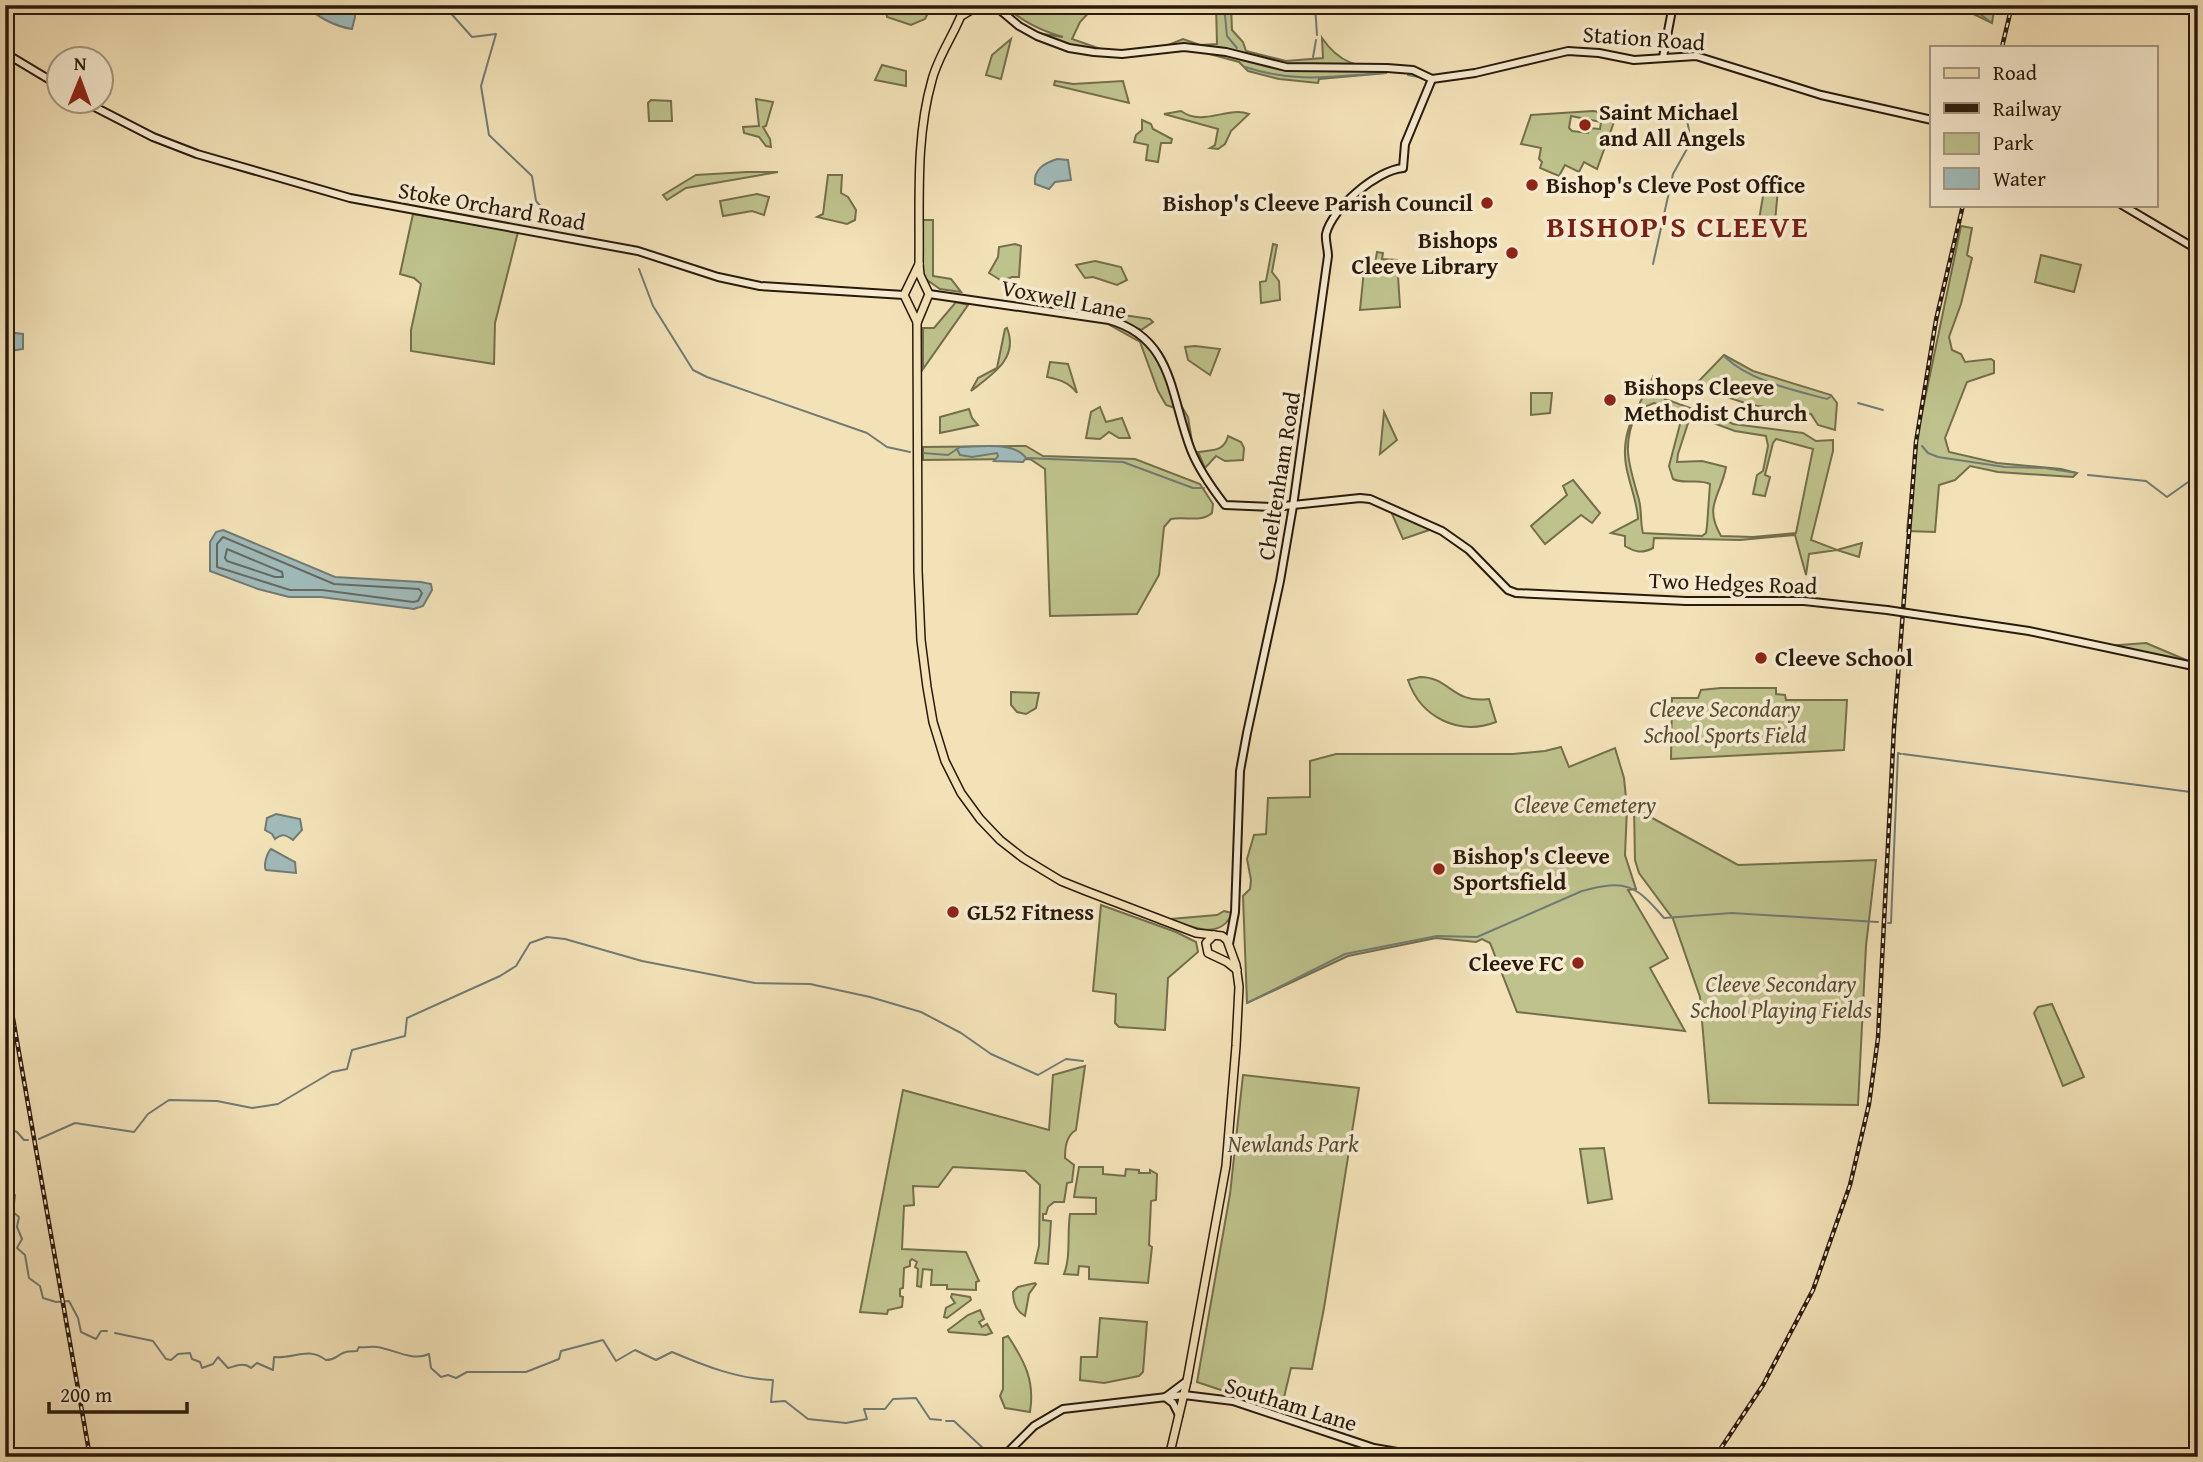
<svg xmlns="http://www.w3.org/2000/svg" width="2203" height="1462" font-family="'Gentium Book Plus',serif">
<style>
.green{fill:#bec28c;stroke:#746e4c;stroke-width:2;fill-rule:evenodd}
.water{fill:#a0bbba;stroke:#717b74;stroke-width:2}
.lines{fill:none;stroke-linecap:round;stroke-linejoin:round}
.shore{stroke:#656a63;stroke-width:2}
.stream{stroke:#717b74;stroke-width:2}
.secondary-casing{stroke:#2a1a0c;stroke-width:10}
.primary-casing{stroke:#2a1a0c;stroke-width:10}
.secondary{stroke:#f7ecd1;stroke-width:6}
.primary{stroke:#f3e2b8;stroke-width:7}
.rail-casing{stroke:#2a1a0c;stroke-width:4.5}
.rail{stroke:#f7ecd1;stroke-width:2;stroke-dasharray:5;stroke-linecap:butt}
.secondary-bridge-casing{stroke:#2a1a0c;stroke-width:10;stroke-linecap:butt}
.secondary-bridge{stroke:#f7ecd1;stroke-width:6}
.poi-dot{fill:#8f2418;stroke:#f7ecd1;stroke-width:2.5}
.labels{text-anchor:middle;stroke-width:7;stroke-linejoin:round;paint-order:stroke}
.street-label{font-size:23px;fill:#2a1a0c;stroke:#f7ecd1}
.poi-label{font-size:23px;font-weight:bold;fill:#2a1a0c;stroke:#f7ecd1;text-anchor:start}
.park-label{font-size:23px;font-style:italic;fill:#564c32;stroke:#f7ecd1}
.district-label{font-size:30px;font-weight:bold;letter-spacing:2px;fill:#7a1f14;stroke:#f7ecd1}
</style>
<rect width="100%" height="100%" fill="#f3e2b8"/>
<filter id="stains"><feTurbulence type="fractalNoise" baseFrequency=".00286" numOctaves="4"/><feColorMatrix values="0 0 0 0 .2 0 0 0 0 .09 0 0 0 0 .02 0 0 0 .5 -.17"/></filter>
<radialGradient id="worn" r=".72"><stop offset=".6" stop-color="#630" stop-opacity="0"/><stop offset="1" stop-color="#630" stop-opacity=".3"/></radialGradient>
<!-- green -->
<g class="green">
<polygon points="885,5 932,5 925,19 911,25 887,17"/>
<path d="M1003,5H1096L1080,22L1072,39L1112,53L1069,48L1030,32L1063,37C1039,30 1022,21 1003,5Z"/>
<path d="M1216,5H1231L1232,30L1243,42L1246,51L1286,61L1323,58L1322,38C1340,64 1357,67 1387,68L1386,73L1319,79L1318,83L1279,79L1248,71L1239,62L1184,47L1158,49L1183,39L1200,45L1217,44Z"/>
<polygon points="1962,5 1995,5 1992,23 1967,11"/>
<polygon points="1011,39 1001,79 986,75 992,55"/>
<polygon points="882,65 906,71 906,86 875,80"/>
<polygon points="1055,81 1073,84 1123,81 1129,103 1054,85"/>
<polygon points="756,99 773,102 766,126 763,127 770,139 771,147 766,146 759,137 744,133 743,127 759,126"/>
<polygon points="651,100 671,101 672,121 649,121 648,103"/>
<path d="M1181,111C1203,127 1227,106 1249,114L1231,131L1225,144L1218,149L1210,148L1215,145L1218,129L1164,114Z"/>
<path d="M1593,111L1607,113L1606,120L1614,122L1597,169L1584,162L1579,172L1565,165L1559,176L1540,168L1542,162L1539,159L1541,148L1521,144L1531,115ZM1571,116L1601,122L1600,129L1589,128L1588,133L1572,131L1569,128Z"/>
<polygon points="1142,120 1151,124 1153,129 1172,139 1171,143 1161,143 1158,162 1146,160 1148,145 1134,142 1136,135 1142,130"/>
<polygon points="747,172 778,172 686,188 667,200 663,195 696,175"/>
<polygon points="828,175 842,175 841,193 848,197 856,210 855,220 847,224 817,217 823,214"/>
<polygon points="1770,184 1778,189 1775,222 1759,220 1764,190"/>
<polygon points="757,194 769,197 764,215 752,211 723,216 720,201"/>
<polygon points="413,214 518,232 495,323 494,364 411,351 411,330 421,284 414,278 400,274"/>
<polygon points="920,220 933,220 933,276 951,279 961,292 940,289 920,275"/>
<polygon points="1961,226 1972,228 1967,255 1972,258 1961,304 1949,337 1952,350 1961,354 1965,362 1991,359 1994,361 1994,373 1967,382 1945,438 1949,452 1997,463 2061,469 2077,473 2073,477 1998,472 1970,466 1955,480 1939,485 1935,532 1907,531 1916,442"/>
<polygon points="1015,244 1021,246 1019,277 1012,277 1002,281 989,273 998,257 999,247"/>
<polygon points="1273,244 1277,245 1272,272 1279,281 1280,300 1261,303 1260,282 1266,281"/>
<polygon points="1377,252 1383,253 1382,259 1397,260 1400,307 1360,310 1364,270 1374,271"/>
<polygon points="2041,255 2081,265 2074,292 2035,282"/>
<polygon points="1095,261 1121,267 1127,280 1117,285 1093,277 1085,278 1076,265"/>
<polygon points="956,302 968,305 923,369 923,328 934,328"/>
<polygon points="1110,313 1150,319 1153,322 1141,330 1111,317"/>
<polygon points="1109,320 1126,325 1155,348 1171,388 1188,417 1195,460 1178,409 1166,405 1158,391 1140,342 1108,324"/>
<path d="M1007,328C1019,358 993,374 971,391L978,378L997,368L1005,329Z"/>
<polygon points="1195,346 1220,349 1210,375 1188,360 1185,347"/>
<polygon points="1724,355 1753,371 1831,395 1837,403 1835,430 1818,425 1811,414 1751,405 1694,386"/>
<path d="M1050,362L1068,364L1077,393C1069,382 1060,380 1047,377Z"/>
<path d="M1653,377L1665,399L1712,416L1715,415L1733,424L1803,433L1816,441L1833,440V451L1811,540L1837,550L1862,543L1859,557L1837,550L1809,554L1806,575L1795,535L1740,540L1654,538L1653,548C1642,554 1635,552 1625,546V536L1611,533L1638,519C1637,500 1629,484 1626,465C1620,430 1639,407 1653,377ZM1654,403L1683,413L1669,466L1673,479C1685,485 1698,478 1710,484L1707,526L1706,533L1702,536L1643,533C1640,522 1642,511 1639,500C1629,463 1621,448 1637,410ZM1690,417H1697L1735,431L1766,436L1768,446L1763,471L1757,475L1753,494L1765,496L1770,477L1765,475L1773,443L1776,439L1813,449L1796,533L1753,537L1721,536C1703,505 1721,496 1726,467L1702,461L1677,462L1678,454Z"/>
<polygon points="1531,393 1552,393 1550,413 1531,415"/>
<polygon points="1100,407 1106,422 1122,418 1130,438 1119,438 1109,432 1100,439 1086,438 1091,412"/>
<polygon points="969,409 972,418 978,425 940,433 940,417"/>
<polygon points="1384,412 1397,440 1380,454"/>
<path d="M1228,436L1241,442L1244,448L1243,460L1225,461L1216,456L1205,468L1198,452C1212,450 1224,452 1228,436Z"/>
<path d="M1026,446L1043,456L1135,459L1200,484L1213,504L1212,513C1201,523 1185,516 1171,519L1164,527L1159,575L1137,614L1050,616L1045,469L1030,459L923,460V447Z"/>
<polygon points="1573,480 1600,513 1592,523 1581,515 1545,544 1531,526 1567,495 1563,486"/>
<polygon points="1389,507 1435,528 1403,539"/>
<polygon points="2146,643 2198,665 2106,646"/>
<path d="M1420,677C1450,677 1452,704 1489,699L1496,722C1459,736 1421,718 1408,680Z"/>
<polygon points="1721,688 1776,688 1776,694 1785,695 1786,700 1847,700 1844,750 1671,759 1672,698 1698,698 1701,690"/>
<polygon points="1011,692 1039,693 1036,708 1026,714 1017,712 1011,705"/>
<polygon points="1561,747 1569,767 1615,748 1624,778 1627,808 1625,855 1636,889 1628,890 1668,958 1650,968 1685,1031 1517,1012 1490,943 1482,939 1476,942 1436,938 1348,956 1247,1003 1243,896 1250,889 1251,880 1247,859 1254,835 1266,834 1268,798 1310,797 1310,761 1336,754 1513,754 1545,751"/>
<polygon points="1634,808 1738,865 1876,860 1866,946 1858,1105 1709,1103 1700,997 1673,919 1639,873 1635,860"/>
<polygon points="1101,905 1176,932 1196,942 1198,952 1168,978 1165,1030 1119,1027 1115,1023 1116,994 1093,991"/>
<path d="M1224,911L1232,913C1221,941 1191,927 1170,919L1217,915Z"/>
<polygon points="2052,1004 2084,1077 2063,1086 2034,1013 2038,1007"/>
<path d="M1085,1066L1076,1130C1066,1136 1065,1148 1065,1158L1074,1165L1072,1182L1067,1183L1064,1202H1054L1048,1207L1046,1214H1043V1220L1051,1221L1048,1264L1035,1263L1039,1246L1040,1185L1025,1171L953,1167L938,1187L913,1186L914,1205L904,1206L902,1249L966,1252L979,1281L976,1282V1290L947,1289V1285H931L932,1270L923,1269L921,1287L917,1286L918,1269L915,1267L917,1262L912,1259L910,1261V1266L904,1268L903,1288L900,1289V1296L903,1297L902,1307L888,1310L887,1314L860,1312L903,1090L1049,1130L1053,1075Z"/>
<polygon points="1243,1075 1359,1088 1324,1308 1312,1369 1291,1368 1281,1410 1197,1382 1230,1194"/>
<polygon points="1604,1148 1612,1199 1588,1203 1580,1149"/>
<path d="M1079,1167H1103V1174L1125,1176L1126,1169L1139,1170V1173H1150V1170L1157,1174L1156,1200L1151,1201L1149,1245L1152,1247L1148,1283L1089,1279V1267L1079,1266L1078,1275L1064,1274C1071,1258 1067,1232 1070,1214H1096V1198L1074,1197Z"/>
<path d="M1035,1283L1036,1284L1029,1294L1025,1316C1016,1311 1013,1301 1013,1292L1018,1287Z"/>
<polygon points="952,1294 970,1297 971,1300 947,1318 944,1317 946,1308 955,1303 951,1297"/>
<polygon points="980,1310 984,1319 979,1322 982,1327 987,1324 992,1333 986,1335 949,1332 948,1330 968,1315"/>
<polygon points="1100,1318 1147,1322 1143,1372 1139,1376 1104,1383 1080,1380 1081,1357 1097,1357"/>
<path d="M1008,1336C1025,1362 1035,1381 1030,1412L1005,1408L1000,1396L1003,1389V1338Z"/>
</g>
<!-- water -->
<g class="water">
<path d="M306,5H354L355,17L352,29C337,27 316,17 306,5Z"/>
<path d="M1057,159L1068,160L1071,180L1055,182L1049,189L1035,184C1033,169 1045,163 1057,159Z"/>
<polygon points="15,333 23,334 23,349 5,352 5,336"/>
<path d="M960,447C978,447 1015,441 1026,458L1023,462L994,461L998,456L997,453L972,457L960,455L957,449Z"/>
<polygon points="223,530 335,577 421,582 431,584 432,590 423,606 414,609 321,597 289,597 258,589 210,571 210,542 216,532"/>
<path d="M276,814L300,819L302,830L293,840C286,835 283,833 275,839L272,834L265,830L267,818Z"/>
<path d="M271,849L295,862L296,873L266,870C263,866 267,853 271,849Z"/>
</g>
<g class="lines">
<!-- shore -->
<g class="shore">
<polygon points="223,537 334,584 419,589 422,593 418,601 413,602 322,590 290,590 217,567 217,544"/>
<polygon points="227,549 282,572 283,577 275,577 227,561 225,558"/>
</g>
<!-- stream -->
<g class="stream">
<polyline points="1224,5 1227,36 1237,48"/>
<polyline points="1315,5 1317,35"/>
<polyline points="1968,5 1992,23"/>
<polyline points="447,9 472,37 496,34 481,86 489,135 532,176 536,201 543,209"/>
<polyline points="1313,57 1316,40"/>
<path d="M1245,67C1298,84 1333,76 1386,73"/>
<polyline points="1408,75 1424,78"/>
<polyline points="554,213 563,218 568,229"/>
<polyline points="1653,264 1673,174 1688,147 1689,130 1686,115"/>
<polyline points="639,269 653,306 693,370 707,377 867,433 887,447 910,452"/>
<path d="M1725,357C1750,381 1793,390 1827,399L1830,397"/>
<polyline points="1858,403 1883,410"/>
<polyline points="1922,446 1928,453 1938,457 2005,467 2045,468 2077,473"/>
<polyline points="923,453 948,455 957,449"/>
<polyline points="1026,458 1123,462 1193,488 1204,488"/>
<polyline points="2088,475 2146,481 2167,497 2198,475"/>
<polyline points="1903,754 2198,793"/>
<polyline points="1888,923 1891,923 1898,753 1901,754"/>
<path d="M1247,1003L1345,954L1437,936L1477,937L1582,891C1626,879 1636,885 1664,918L1732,913L1878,922"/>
<polyline points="5,1127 17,1132 24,1140 28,1140"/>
<polyline points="39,1139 75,1123 134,1132 148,1114 169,1100 217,1101 252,1108 278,1104 332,1072 347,1069 352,1050 405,1036 407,1018 500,976 516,966 530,943 547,937 565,939 642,961 755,983 810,984 870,997 921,1012 961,1033 991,1054 1038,1075 1066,1059 1083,1061"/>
<polyline points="5,1193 15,1195 13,1212 19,1217 17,1227 22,1239 17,1248 25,1255 29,1278 40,1286 43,1298 56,1302 69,1301 78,1318 81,1332 96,1339 101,1331 107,1331"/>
<path d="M115,1333L153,1341L166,1359L171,1360L178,1354L190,1353L192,1359L200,1362L202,1368L213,1364L218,1357L228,1368C236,1366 244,1362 251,1368L257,1363L273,1370L274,1357C295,1359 307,1346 326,1360C335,1360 336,1356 343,1353C347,1351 352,1351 357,1351L359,1347C365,1348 372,1346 377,1347C393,1349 413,1362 429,1354L431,1368L441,1377L448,1375L456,1378L467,1372H526L559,1359L561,1351L603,1340L616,1361L635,1350L656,1360L672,1352C705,1366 738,1379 773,1380L771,1402L785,1401L808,1419L846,1423L867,1419L864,1409H885L893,1399L916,1398L930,1419L941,1420"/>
<polyline points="946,1421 954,1421 985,1450 1000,1455"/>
</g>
<defs>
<g id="secondary">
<polyline points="985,5 996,8"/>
<polyline points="994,5 1019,26 1037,36 1069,48 1094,52 1122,54 1184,47 1226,52 1286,67 1387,68 1413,70 1432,79"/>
<polyline points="5,53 60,86"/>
<polyline points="1663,57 1673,5"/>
<polyline points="1432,79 1475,73 1568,51 1599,53 1634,60 1696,56 1821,95 1932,120"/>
<polyline points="85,102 153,137 197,154 350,198 638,251 718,277 760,286 904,295"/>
<polyline points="2122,205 2198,250"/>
<path d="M929,294L1109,320C1174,338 1170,396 1191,450C1199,470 1211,487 1225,505L1274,507L1360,498L1370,499L1442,531L1469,550L1508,590L1516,593L1686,601H1804L1887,610"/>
<polyline points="1914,614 2029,631 2198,667"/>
<path d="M1229,944L1235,912L1240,771L1247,733L1280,581L1293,506L1328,256C1328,249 1325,240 1326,234C1332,208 1377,170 1403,168L1405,144L1432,79"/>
<polyline points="1167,1396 1187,1381"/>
<polyline points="1165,1397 1173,1403 1179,1415"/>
<polyline points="1003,1457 1034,1426 1063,1409 1184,1395 1233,1401 1374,1448 1409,1454 1486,1452 1596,1457"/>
</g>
<g id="primary">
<path d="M965,5C957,31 939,53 932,80C915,139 920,204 919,264L920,275L929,294L917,323L918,571L921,640L927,687L933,722L945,761L961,793L980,819L1000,840L1023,858L1061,881L1086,891L1196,933L1222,936L1227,940L1236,965L1239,987L1236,1046L1226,1166L1187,1381L1169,1457"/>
<polyline points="963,15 979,5"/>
<polyline points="917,322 904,295 919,264"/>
<polyline points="1214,935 1206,943 1208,953 1227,962 1237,970"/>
</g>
</defs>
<!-- secondary casing -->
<use href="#secondary" class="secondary-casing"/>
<!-- primary casing -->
<use href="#primary" class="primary-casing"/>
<!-- secondary -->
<use href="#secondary" class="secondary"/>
<!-- primary -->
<use href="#primary" class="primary"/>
<defs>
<g id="rail">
<polyline points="2002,47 2012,5"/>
<polyline points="5,973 90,1457"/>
<polyline points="1715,1457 1763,1385 1813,1290 1850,1185 1869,1104 1878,1038 1894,728 1916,442 1936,320 1963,205"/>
</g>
</defs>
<!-- rail casing -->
<use href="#rail" class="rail-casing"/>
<!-- rail -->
<use href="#rail" class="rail"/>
<defs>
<polyline id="secondary-bridge" points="1887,610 1914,614"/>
</defs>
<!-- secondary-bridge casing -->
<use href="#secondary-bridge" class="secondary-bridge-casing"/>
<!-- secondary-bridge -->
<use href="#secondary-bridge" class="secondary-bridge"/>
</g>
<!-- markers -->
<g class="poi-dot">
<circle cx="1585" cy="125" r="7"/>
<circle cx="1532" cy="185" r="7"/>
<circle cx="1487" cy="203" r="7"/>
<circle cx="1512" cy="253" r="7"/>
<circle cx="1610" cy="400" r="7"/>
<circle cx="1761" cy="658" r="7"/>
<circle cx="1439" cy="869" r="7"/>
<circle cx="953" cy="912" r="7"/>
<circle cx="1578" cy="963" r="7"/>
</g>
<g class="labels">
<!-- street labels -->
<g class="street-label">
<text transform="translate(1644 38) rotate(4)" y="8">Station Road</text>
<text transform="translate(492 206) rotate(10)" y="8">Stoke Orchard Road</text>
<text transform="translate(1064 299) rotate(11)" y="8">Voxwell Lane</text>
<text transform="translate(1279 476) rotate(-81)" y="8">Cheltenham Road</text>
<text transform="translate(1733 583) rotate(2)" y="8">Two Hedges Road</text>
<text transform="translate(1291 1404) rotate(17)" y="8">Southam Lane</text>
</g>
<!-- poi labels -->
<g class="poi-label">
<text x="1599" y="120">Saint Michael<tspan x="1599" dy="26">and All Angels</tspan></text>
<text x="1546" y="193">Bishop's Cleve Post Office</text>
<text x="1473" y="211" text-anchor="end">Bishop's Cleeve Parish Council</text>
<text x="1498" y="248" text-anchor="end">Bishops<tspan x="1498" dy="26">Cleeve Library</tspan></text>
<text x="1624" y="395">Bishops Cleeve<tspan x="1624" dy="26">Methodist Church</tspan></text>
<text x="1775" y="666">Cleeve School</text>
<text x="1453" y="864">Bishop's Cleeve<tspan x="1453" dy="26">Sportsfield</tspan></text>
<text x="967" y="920">GL52 Fitness</text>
<text x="1564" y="971" text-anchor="end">Cleeve FC</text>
</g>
<!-- park labels -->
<g class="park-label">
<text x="1725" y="717">Cleeve Secondary<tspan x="1725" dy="26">School Sports Field</tspan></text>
<text x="1585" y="813">Cleeve Cemetery</text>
<text x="1781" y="992">Cleeve Secondary<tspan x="1781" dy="26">School Playing Fields</tspan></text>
<text x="1293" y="1152">Newlands Park</text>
</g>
<!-- district labels -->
<g class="district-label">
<text x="1678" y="237">BISHOP'S CLEEVE</text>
</g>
</g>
<!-- margin -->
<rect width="2203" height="1462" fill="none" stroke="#f3e2b8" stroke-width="28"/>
<rect x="7" y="7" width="2189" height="1448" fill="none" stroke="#2a1a0c" stroke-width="3.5"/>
<rect x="14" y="14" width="2175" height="1434" fill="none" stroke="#2a1a0c" stroke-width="2"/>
<!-- legend -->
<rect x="1930" y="46" width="228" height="161" fill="#f7ecd1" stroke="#a59882" stroke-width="2"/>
<rect x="1944" y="68" width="35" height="10" fill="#f3e2b8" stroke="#a59882" stroke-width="2"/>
<text x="1993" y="80" font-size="21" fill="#2a1a0c">Road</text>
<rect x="1944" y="103" width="35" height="10" fill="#2a1a0c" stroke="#a59882" stroke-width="2"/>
<text x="1993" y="116" font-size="21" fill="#2a1a0c">Railway</text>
<rect x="1944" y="133" width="35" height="21" fill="#bec28c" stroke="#a59882" stroke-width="2"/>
<text x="1993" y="150" font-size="21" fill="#2a1a0c">Park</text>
<rect x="1944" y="168" width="35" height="21" fill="#a0bbba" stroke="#a59882" stroke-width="2"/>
<text x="1993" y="186" font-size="21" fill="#2a1a0c">Water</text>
<!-- north arrow -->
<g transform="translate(80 80) rotate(1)"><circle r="33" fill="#f7ecd1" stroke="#a59882" stroke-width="2"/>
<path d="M0-5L12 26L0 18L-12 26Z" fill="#8f2418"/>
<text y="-10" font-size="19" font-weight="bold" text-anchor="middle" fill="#2a1a0c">N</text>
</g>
<!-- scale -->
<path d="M49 1402v10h138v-10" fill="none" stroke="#2a1a0c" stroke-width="3.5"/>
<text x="60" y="1402" font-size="21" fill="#2a1a0c" stroke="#f7ecd1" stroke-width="5" paint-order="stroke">200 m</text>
<rect width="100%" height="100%" filter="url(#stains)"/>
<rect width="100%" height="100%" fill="url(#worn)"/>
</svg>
